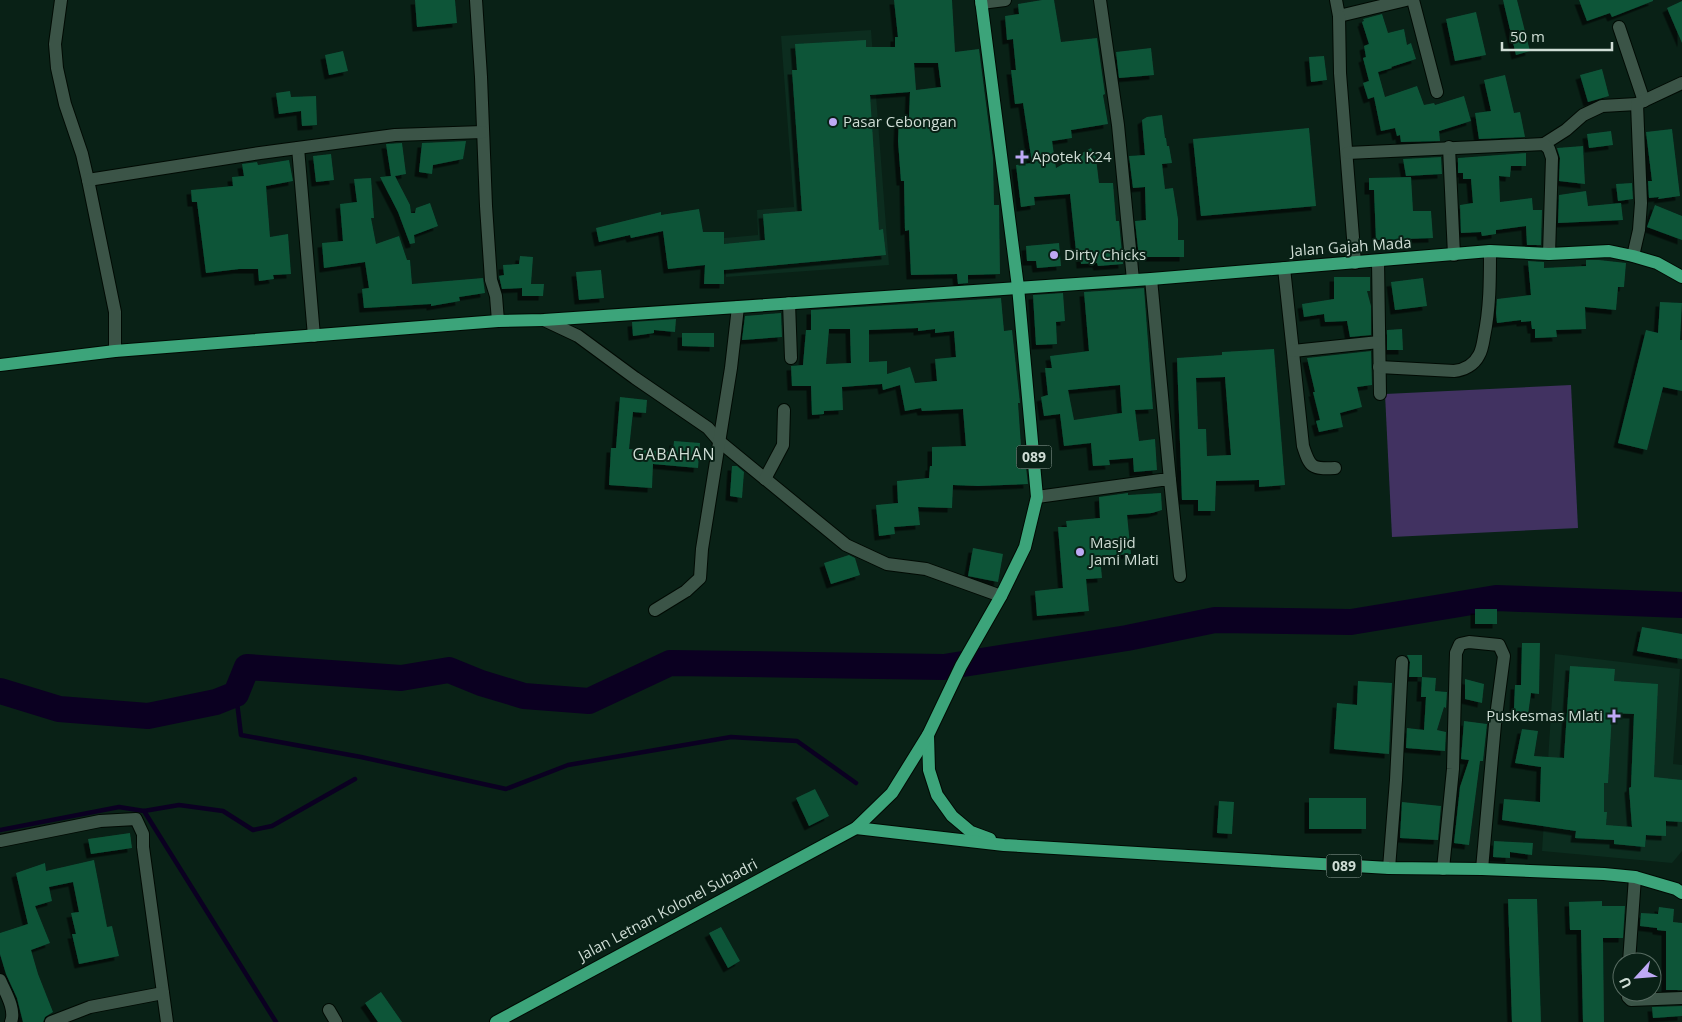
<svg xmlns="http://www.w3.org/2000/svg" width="1682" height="1022" font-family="'Open Sans',sans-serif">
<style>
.built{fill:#0c2d1f}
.green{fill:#413261}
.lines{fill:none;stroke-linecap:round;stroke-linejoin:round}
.stream{stroke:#0b0021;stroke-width:4.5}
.river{stroke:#0b0021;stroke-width:26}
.building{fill:#0e5439;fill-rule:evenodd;filter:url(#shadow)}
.minor-casing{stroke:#000a03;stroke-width:14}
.major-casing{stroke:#000a03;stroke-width:14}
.minor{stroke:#3b5447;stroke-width:12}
.major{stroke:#3ca47a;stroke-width:12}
.poi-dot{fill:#bea9f5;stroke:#092116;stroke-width:2}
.labels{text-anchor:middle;stroke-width:4;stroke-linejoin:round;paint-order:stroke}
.shield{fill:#092116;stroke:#94a59c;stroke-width:1}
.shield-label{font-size:14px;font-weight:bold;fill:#cfddd5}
.poi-label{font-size:15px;fill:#cfddd5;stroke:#092116;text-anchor:start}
.street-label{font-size:15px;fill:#cfddd5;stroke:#092116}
.neighbourhood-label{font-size:16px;letter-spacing:1px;fill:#cfddd5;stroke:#092116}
</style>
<defs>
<filter id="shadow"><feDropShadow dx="-4.5" dy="4.5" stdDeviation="0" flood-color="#0009"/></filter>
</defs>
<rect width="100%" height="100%" fill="#092116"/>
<!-- built -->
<g class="built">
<polygon points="871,30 889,265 726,277 724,238 758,235 757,210 794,207 781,36"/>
<polygon points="1555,654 1680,669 1673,764 1682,765 1682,851 1672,863 1542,851"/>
</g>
<!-- green -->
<polygon class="green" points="1571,385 1578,528 1392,537 1385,394"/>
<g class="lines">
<!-- stream -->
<g class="stream">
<polyline points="236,694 241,735 361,757 506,789 568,765 731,737 797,741 856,783"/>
<polyline points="144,811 179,805 223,811 253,830 272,826 355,779"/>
<polyline points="0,830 119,807 144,811 276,1022"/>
</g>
<!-- river -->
<polyline class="river" points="0,691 59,709 148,716 216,702 236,694 247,667 401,678 449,670 481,683 524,696 589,701 670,663 944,667 1127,638 1215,620 1351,622 1496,598 1682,605"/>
</g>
<!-- building -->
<g class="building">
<polygon points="415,0 455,0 457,23 417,27"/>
<path d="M894,0H952L955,52L979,49L993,158L994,205H999L1000,274L968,275V283L958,284L957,274L911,275L909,230L905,231L904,181H901L898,141L899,117L909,118L910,92L870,95L879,230L883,229L886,255L724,270V284H704L705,265L668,269L663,231L631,238L630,235L599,242L596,228L661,212V215L699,209L703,232H724V244L765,240L763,214L802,211L792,70H797L795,44L866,40V47H895V37H898ZM914,63H938L941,87L916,90Z"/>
<polygon points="1042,0 1054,0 1061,42 1097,38 1105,94 1103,95 1108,124 1071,130 1072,138 1052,141 1056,168 1091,148 1096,158 1099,183 1113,183 1116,221 1119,221 1123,264 1098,266 1097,263 1081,264 1080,251 1076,251 1070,194 1034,197 1035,205 1021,207 1016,165 1032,163 1023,103 1015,104 1011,70 1016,70 1013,39 1007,40 1005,16 1019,14 1018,4"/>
<polygon points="1503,0 1517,0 1530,51 1516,55"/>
<polygon points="1579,0 1653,0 1653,1 1612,17 1610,13 1587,21"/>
<polygon points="1682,1 1682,43 1667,8"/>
<polygon points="1476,12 1486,55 1455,61 1446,19"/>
<polygon points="1382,14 1388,33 1404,29 1407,45 1411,43 1416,59 1391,67 1392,68 1378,72 1385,97 1417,86 1424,105 1434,103 1435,105 1464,96 1471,121 1439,131 1440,141 1401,142 1400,135 1397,136 1395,128 1381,131 1374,97 1368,99 1363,83 1369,81 1363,58 1366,57 1364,46 1369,44 1362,22 1364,21 1363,19"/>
<polygon points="1151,48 1154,75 1119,78 1116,52"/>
<polygon points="343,51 348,71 329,75 325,55"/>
<polygon points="1324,56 1327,80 1311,82 1309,57"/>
<polygon points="1602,69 1609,96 1588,102 1580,75"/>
<polygon points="1505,75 1514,113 1520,112 1525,137 1479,139 1475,113 1491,111 1484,80"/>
<polygon points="290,91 291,97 316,96 317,125 302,126 301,111 279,114 276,93"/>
<polygon points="1162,115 1165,138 1166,138 1167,146 1169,146 1172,163 1162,164 1165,189 1173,188 1178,219 1178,240 1184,240 1184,257 1139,257 1135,221 1146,220 1145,187 1133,188 1129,156 1145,155 1142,120 1147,117"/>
<polygon points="1309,128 1316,206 1201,216 1193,139"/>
<polygon points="1672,129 1680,196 1658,199 1659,197 1649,198 1648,181 1652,181 1646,132"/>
<polygon points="1611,131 1613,145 1589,148 1587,134"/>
<polygon points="466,141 463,159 433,165 432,174 419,172 422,143"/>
<polygon points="402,143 406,174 395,176 410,205 411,213 415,213 416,208 430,203 438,226 414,235 415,243 410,244 398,212 380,177 391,176 386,144"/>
<polygon points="1583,146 1585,184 1559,181 1560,158 1557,148"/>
<polygon points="1526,153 1526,166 1511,166 1510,177 1499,176 1500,202 1532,198 1533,210 1542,210 1541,245 1527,245 1526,226 1496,230 1496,234 1482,236 1481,232 1461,233 1460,205 1473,203 1471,179 1463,179 1463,173 1458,173 1458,158"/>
<polygon points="331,154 334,180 316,182 313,156"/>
<polygon points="1441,157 1442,174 1406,176 1403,159"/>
<polygon points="289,160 293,181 266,186 270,237 288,234 291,274 273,275 274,279 259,281 258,269 239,269 206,273 197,202 192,202 191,190 233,186 232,177 244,176 242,164 257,162 258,165"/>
<polygon points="1411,177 1413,211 1431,211 1433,238 1376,240 1374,190 1369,190 1369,178"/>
<polygon points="371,178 374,218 371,218 376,244 399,236 407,260 410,260 412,284 483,278 485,293 459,297 460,301 431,306 431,304 364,308 362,289 369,288 365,262 324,268 322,243 343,241 340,204 357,202 354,179"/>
<polygon points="1632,183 1633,199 1618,201 1616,184"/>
<polygon points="1586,191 1588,206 1621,203 1623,220 1558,223 1559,195"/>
<polygon points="1655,205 1682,216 1682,240 1647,227"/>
<polygon points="1059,243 1061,266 1037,268 1036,261 1027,261 1026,246"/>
<polygon points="520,256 533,257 531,284 544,284 543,296 522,296 522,288 502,289 499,276 504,275 503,265 519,264"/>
<polygon points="1586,260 1599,260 1626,263 1624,287 1618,287 1616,310 1585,307 1586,329 1556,330 1557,337 1535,338 1535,329 1532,329 1531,321 1521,322 1521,320 1497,323 1496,313 1497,299 1531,295 1528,261 1544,262 1544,268 1586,266"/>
<polygon points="601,270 604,298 579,300 576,272"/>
<polygon points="1334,277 1370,277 1370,291 1367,291 1371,306 1371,335 1350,337 1347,321 1325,322 1324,314 1304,317 1302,304 1334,299"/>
<polygon points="1423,278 1427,306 1395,310 1391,282"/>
<path d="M1144,288L1153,409L1135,410L1139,441L1155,439L1157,470L1134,472L1133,458L1109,460L1110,465L1093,466L1091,443L1064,446L1060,414L1044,416L1041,397L1048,395L1045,368H1052L1050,356L1089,351L1084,292ZM1120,385L1122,413L1074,420L1068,390Z"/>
<polygon points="1063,293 1065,321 1056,322 1057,344 1036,345 1033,295"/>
<path d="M1001,298L1004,331L1012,330L1020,403H1018L1022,460L1025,459L1028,484L978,486L953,485L952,508L918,507L920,525L894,527L895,534L879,536L876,505L898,503L897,481L929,478L930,466H932V447L966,446L963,409L922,411L921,408L905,411L900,385L883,390L882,384L842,387L843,410L824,411V414L812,415L811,386H792L791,366L803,365L806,330H811V310ZM918,328V331L935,329V333L954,331L956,357L935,359L937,381L915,383L910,367L887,374V361L869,362V330ZM829,329H850L851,363L826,364Z"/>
<polygon points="1660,302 1682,303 1680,340 1682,340 1682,391 1663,387 1647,450 1618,443 1646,330 1658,333"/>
<polygon points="781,313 782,337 742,340 745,316"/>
<polygon points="676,319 675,332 654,330 654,333 633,336 632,322"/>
<polygon points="1402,329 1403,350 1387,350 1387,330"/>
<polygon points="682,333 714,333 714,347 682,346"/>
<path d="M1274,349L1285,485L1259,487V480L1216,481L1215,511H1198V500H1182L1177,358L1222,355V352ZM1225,377L1231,455L1207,456L1206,429H1198L1196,378Z"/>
<polygon points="1371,351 1372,385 1357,387 1362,407 1340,413 1343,427 1319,432 1316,421 1320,420 1313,392 1315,392 1307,358"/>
<polygon points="620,397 647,400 646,413 633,412 629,449 673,452 674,441 700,443 698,468 653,464 652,488 609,485 611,448 616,448"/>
<polygon points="732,466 737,466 744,472 742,498 730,496"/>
<polygon points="1128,493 1128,495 1161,493 1162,510 1152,513 1127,515 1131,554 1100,556 1102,578 1086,579 1089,611 1037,616 1035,591 1063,588 1058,527 1067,527 1066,521 1100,518 1099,497"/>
<polygon points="973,548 1003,554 998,582 968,576"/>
<polygon points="849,555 855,558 860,575 831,584 824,563"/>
<rect x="1475" y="609" width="22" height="15"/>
<polygon points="1642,627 1682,634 1682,659 1637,651"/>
<polygon points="1522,643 1540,643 1539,694 1531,693 1528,715 1515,712 1514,708 1515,685 1521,685"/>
<polygon points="1407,655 1422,655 1422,677 1409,677 1410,662"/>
<path d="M1570,666L1615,669L1614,681L1658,684L1654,777L1682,780V822L1666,821V836L1646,835L1645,847L1614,844V840L1575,838L1576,831L1502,820L1504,799L1540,802L1541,767L1515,763L1522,729L1538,731L1534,756L1564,758ZM1612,713L1634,714L1631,787L1629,788L1632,827L1606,825L1607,812H1604V783H1608Z"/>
<polygon points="1422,677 1436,678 1435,691 1447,692 1446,708 1444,707 1437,730 1446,732 1445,751 1406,748 1407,728 1424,730 1426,697 1421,697"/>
<polygon points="1465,679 1484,684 1482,703 1465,699"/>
<polygon points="1358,681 1392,683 1389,754 1334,749 1337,703 1357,705"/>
<polygon points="1464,721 1487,724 1483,761 1480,761 1469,845 1454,843 1460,787 1469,760 1461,759"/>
<polygon points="815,789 829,816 809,826 796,798"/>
<rect x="1309" y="798" width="57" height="31"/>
<polygon points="1219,801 1234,802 1232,834 1217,833"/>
<polygon points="1402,802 1441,806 1438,840 1400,838"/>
<polygon points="130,833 132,848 91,854 88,839"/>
<polygon points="1494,841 1533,843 1532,855 1510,852 1510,858 1493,857"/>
<polygon points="94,860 107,927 112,926 119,956 79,964 72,934 76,934 71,913 79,912 73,882 49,887 52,901 35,906 50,943 31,950 38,974 53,1012 45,1017 43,1022 23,1022 17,998 6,974 0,954 0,933 28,924 16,873 45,863 46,871"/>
<polygon points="1508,899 1537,899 1541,1022 1512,1022"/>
<polygon points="1602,901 1602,906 1625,906 1623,938 1603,938 1604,1022 1583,1022 1581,930 1570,930 1569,902"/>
<polygon points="1659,907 1674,909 1673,922 1682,923 1682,990 1666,990 1666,931 1657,930 1657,928 1640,926 1641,913 1658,914"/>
<polygon points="721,927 740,961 728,968 709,933"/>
<polygon points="381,992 402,1022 378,1022 365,1003"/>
<polygon points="1682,1006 1682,1016 1653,1018 1652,1007"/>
</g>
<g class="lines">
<defs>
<g id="minor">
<polyline points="61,0 55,44 57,68 65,104 82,154 88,180 115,312 115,351"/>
<polyline points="476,0 481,77 486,206 491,280 496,296 498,321"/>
<polyline points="1100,0 1118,125 1133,280"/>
<polyline points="1336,0 1339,16 1406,0"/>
<polyline points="1413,0 1437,92"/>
<polyline points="981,3 1005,0"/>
<polyline points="1339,16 1340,73 1355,263"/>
<polyline points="1619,27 1644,101"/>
<polyline points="1544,144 1566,130 1583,115 1602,106 1637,104"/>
<polyline points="1449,147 1454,255"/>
<polyline points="298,148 314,336"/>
<polyline points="1347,153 1544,144 1549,149 1552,158 1549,254"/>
<polyline points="88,180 260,153 395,135 483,132"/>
<polyline points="1633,256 1639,230 1641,203 1637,104 1682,83"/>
<polyline points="1378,261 1380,394"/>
<path d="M1284,268L1303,446C1310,468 1312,469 1335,468"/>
<polyline points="789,303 791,358"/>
<polyline points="544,320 578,336 635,378 708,428 720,442 846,545 887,564 926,569 1001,596"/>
<polyline points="1293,351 1379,342"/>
<path d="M1379,367L1454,371C1464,370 1474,365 1479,355C1482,350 1483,343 1484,337C1490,308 1490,281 1490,251"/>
<polyline points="765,479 783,445 784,410"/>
<polyline points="1170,480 1180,576"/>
<polyline points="1037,497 1161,480 1170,480 1151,279"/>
<polyline points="655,610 686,591 700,578 702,549 731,368 738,307"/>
<polyline points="0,841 100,821 136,819 143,834 143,847 167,1022"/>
<polyline points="1389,868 1396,780 1402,662"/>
<polyline points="1443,869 1453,769 1456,653 1460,644 1469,642 1499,645 1504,656 1495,724 1482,869"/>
<polyline points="1629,962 1635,877"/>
<path d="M0,980C5,992 16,1009 11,1022"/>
<polyline points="1627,992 1628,997 1631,1000 1682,998"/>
<polyline points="329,1010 336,1022"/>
<polyline points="51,1022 90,1007 163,993"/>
</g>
<g id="major">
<polyline points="0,365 115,351 498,321 544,320 1151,279 1490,251 1549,254 1609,251 1633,256 1657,263 1682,277"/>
<polyline points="928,735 929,770 937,795 952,816 971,832 990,839"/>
<polyline points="856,828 1004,845 1389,868 1482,869 1604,874 1635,877 1676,889 1682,893"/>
<polyline points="496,1022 856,828 892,793 928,735 961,666 1001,596 1025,547 1037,497 1018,287 981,0"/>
</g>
</defs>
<!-- minor casing -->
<use href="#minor" class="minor-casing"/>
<!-- major casing -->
<use href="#major" class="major-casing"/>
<!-- minor -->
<use href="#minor" class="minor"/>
<!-- major -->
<use href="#major" class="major"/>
</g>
<!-- markers -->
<g class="poi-dot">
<circle cx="833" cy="122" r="5"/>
<path d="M1019.5 149.5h5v5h5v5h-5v5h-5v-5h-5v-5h5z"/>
<circle cx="1054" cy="255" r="5"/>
<circle cx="1080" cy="552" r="5"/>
<path d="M1611.5 708.5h5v5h5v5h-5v5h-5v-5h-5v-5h5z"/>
</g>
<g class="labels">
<!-- shield labels -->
<g class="shield">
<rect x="1016.5" y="445.5" width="35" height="23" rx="4"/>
<rect x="1326.5" y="854.5" width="35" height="23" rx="4"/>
</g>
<g class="shield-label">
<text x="1034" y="462">089</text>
<text x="1344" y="871">089</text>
</g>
<!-- poi labels -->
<g class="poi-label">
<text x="843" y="127">Pasar Cebongan</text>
<text x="1032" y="162">Apotek K24</text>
<text x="1064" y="260">Dirty Chicks</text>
<text x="1090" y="548">Masjid<tspan x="1090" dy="17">Jami Mlati</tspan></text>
<text x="1603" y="721" text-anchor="end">Puskesmas Mlati</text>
</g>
<!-- street labels -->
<g class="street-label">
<text transform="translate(1351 247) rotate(-4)" y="5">Jalan Gajah Mada</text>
<text transform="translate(668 910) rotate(-28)" y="5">Jalan Letnan Kolonel Subadri</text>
</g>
<!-- neighbourhood labels -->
<g class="neighbourhood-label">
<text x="674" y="460">GABAHAN</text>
</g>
</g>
<!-- north arrow -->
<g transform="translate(1637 977) rotate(244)"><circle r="24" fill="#092116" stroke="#586c62"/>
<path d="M0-4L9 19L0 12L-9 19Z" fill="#bea9f5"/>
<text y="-8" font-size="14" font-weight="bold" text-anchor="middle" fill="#cfddd5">U</text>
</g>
<!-- scale -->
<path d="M1502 42v8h110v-8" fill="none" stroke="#cfddd5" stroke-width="2.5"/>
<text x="1510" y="42" font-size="15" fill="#cfddd5" stroke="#092116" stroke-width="4" paint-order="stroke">50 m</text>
</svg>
